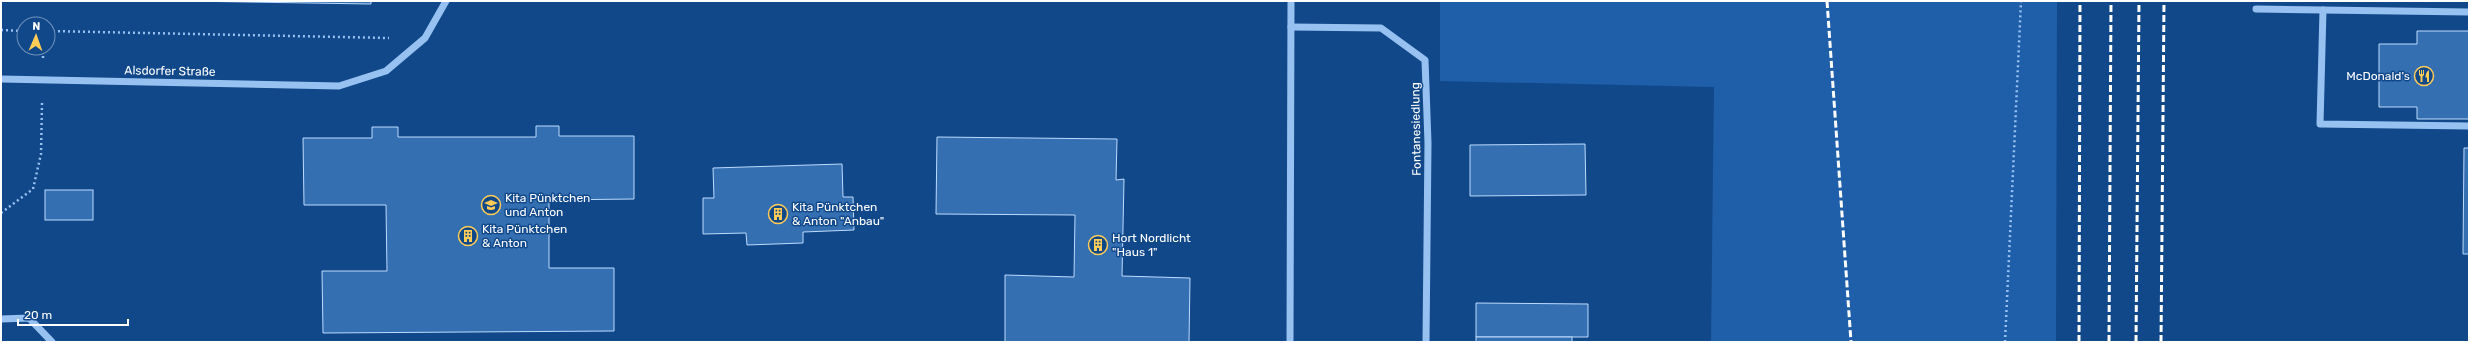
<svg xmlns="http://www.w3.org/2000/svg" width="2470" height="343" font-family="Rubik,sans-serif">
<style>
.green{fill:#1f5fa9}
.building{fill:#346fb2;stroke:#bddbfd}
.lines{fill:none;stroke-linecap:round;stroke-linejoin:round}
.path{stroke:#97c1f1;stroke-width:2.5;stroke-dasharray:2 3;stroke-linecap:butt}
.minor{stroke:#97c1f1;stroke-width:7}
.rail{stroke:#fff;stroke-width:3;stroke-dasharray:7 3;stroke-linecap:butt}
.labels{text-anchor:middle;stroke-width:3;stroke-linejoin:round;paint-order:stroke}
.street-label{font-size:12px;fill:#fff;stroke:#11488a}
.poi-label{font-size:12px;fill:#fff;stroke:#11488a;text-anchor:start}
</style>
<rect width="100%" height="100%" fill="#11488a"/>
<!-- green -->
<polygon class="green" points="1440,1 2057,1 2056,342 1711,342 1714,87 1440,81"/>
<!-- building -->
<g class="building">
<polygon points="185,1 371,1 371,4"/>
<polygon points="2417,31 2469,31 2469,119 2417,119 2417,107 2379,107 2379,44 2417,44"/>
<polygon points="536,126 559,126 559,136 634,136 634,199 549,200 549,268 614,268 614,331 323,333 322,271 387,271 386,205 304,205 303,138 372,138 372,127 398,127 398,137 536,137"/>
<polygon points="937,137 1117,139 1116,180 1124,179 1122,276 1190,278 1189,342 1005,342 1005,275 1074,277 1075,215 936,214"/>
<polygon points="1585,144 1586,195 1470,196 1470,145"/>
<polygon points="2464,148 2469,148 2469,254 2463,254"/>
<polygon points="842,164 843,197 853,197 854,230 803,232 803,243 747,245 746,233 703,234 703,198 714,198 713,168"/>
<rect x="45" y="190" width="48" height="30"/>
<polygon points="1476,303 1588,304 1588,337 1476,337"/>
<rect x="1476" y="337" width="96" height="5"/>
</g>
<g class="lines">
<!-- path -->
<g class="path">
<polyline points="1,30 24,31"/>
<polyline points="48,31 389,38"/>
<polyline points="43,58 43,48"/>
<polyline points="1,213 33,189 41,154 42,103"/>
<polyline points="2005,342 2021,1"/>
</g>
<!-- minor -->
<g class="minor">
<polyline points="2256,9 2469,12"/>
<polyline points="2323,10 2320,124 2469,126"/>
<polyline points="1291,27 1381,28 1425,60 1428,143 1426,342"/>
<polyline points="1,79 339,86 386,71 425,38 446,1"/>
<polyline points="1,319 29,318 52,342"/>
<polyline points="1290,342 1291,1"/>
</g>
<!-- rail -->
<g class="rail">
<polyline points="1827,1 1851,342"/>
<polyline points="2079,342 2080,1"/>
<polyline points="2109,342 2111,1"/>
<polyline points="2136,342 2139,1"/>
<polyline points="2161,342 2164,1"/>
</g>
</g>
<!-- icons -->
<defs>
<symbol id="restaurant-ring" viewBox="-11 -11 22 22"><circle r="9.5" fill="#11488a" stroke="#ffcc57" stroke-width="1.5"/><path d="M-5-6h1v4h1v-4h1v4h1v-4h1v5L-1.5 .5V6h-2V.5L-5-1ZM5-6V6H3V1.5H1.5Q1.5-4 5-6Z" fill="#ffcc57"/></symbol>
<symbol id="school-ring" viewBox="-11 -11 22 22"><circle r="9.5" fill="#11488a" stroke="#ffcc57" stroke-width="1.5"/><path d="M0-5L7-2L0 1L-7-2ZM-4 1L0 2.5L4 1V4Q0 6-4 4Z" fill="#ffcc57"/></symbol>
<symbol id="building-ring" viewBox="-11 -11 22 22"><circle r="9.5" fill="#11488a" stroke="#ffcc57" stroke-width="1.5"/><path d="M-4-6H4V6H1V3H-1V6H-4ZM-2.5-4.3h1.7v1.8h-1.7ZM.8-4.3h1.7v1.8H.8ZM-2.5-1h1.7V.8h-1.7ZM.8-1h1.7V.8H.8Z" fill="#ffcc57"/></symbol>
</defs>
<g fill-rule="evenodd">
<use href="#restaurant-ring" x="2413" y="65" width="22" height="22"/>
<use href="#school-ring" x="480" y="194" width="22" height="22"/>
<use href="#building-ring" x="767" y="203" width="22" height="22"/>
<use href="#building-ring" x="457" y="225" width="22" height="22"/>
<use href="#building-ring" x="1087" y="234" width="22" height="22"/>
</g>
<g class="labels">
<!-- street labels -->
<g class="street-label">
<text transform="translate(170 71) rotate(1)" y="4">Alsdorfer Straße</text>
<text transform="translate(1416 129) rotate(-91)" y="4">Fontanesiedlung</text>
</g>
<!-- poi labels -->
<g class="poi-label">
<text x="2410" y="80" text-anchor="end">McDonald's</text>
<text x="505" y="202">Kita Pünktchen<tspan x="505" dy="14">und Anton</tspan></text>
<text x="792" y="211">Kita Pünktchen<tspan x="792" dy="14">&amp; Anton "Anbau"</tspan></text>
<text x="482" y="233">Kita Pünktchen<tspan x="482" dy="14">&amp; Anton</tspan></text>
<text x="1112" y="242">Hort Nordlicht<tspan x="1112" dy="14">"Haus 1"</tspan></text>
</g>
</g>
<!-- border -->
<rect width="2470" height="343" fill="none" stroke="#ffffff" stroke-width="4"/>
<!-- north arrow -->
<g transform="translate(36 36) rotate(2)"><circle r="19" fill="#11488a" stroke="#7091b9"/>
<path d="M0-3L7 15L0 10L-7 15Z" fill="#ffcc57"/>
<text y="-6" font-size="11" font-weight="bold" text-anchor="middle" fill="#ffffff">N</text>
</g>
<!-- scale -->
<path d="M18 319v6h110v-6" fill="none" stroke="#ffffff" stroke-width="2"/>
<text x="24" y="319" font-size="12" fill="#ffffff" stroke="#11488a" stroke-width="3" paint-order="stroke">20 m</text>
</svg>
